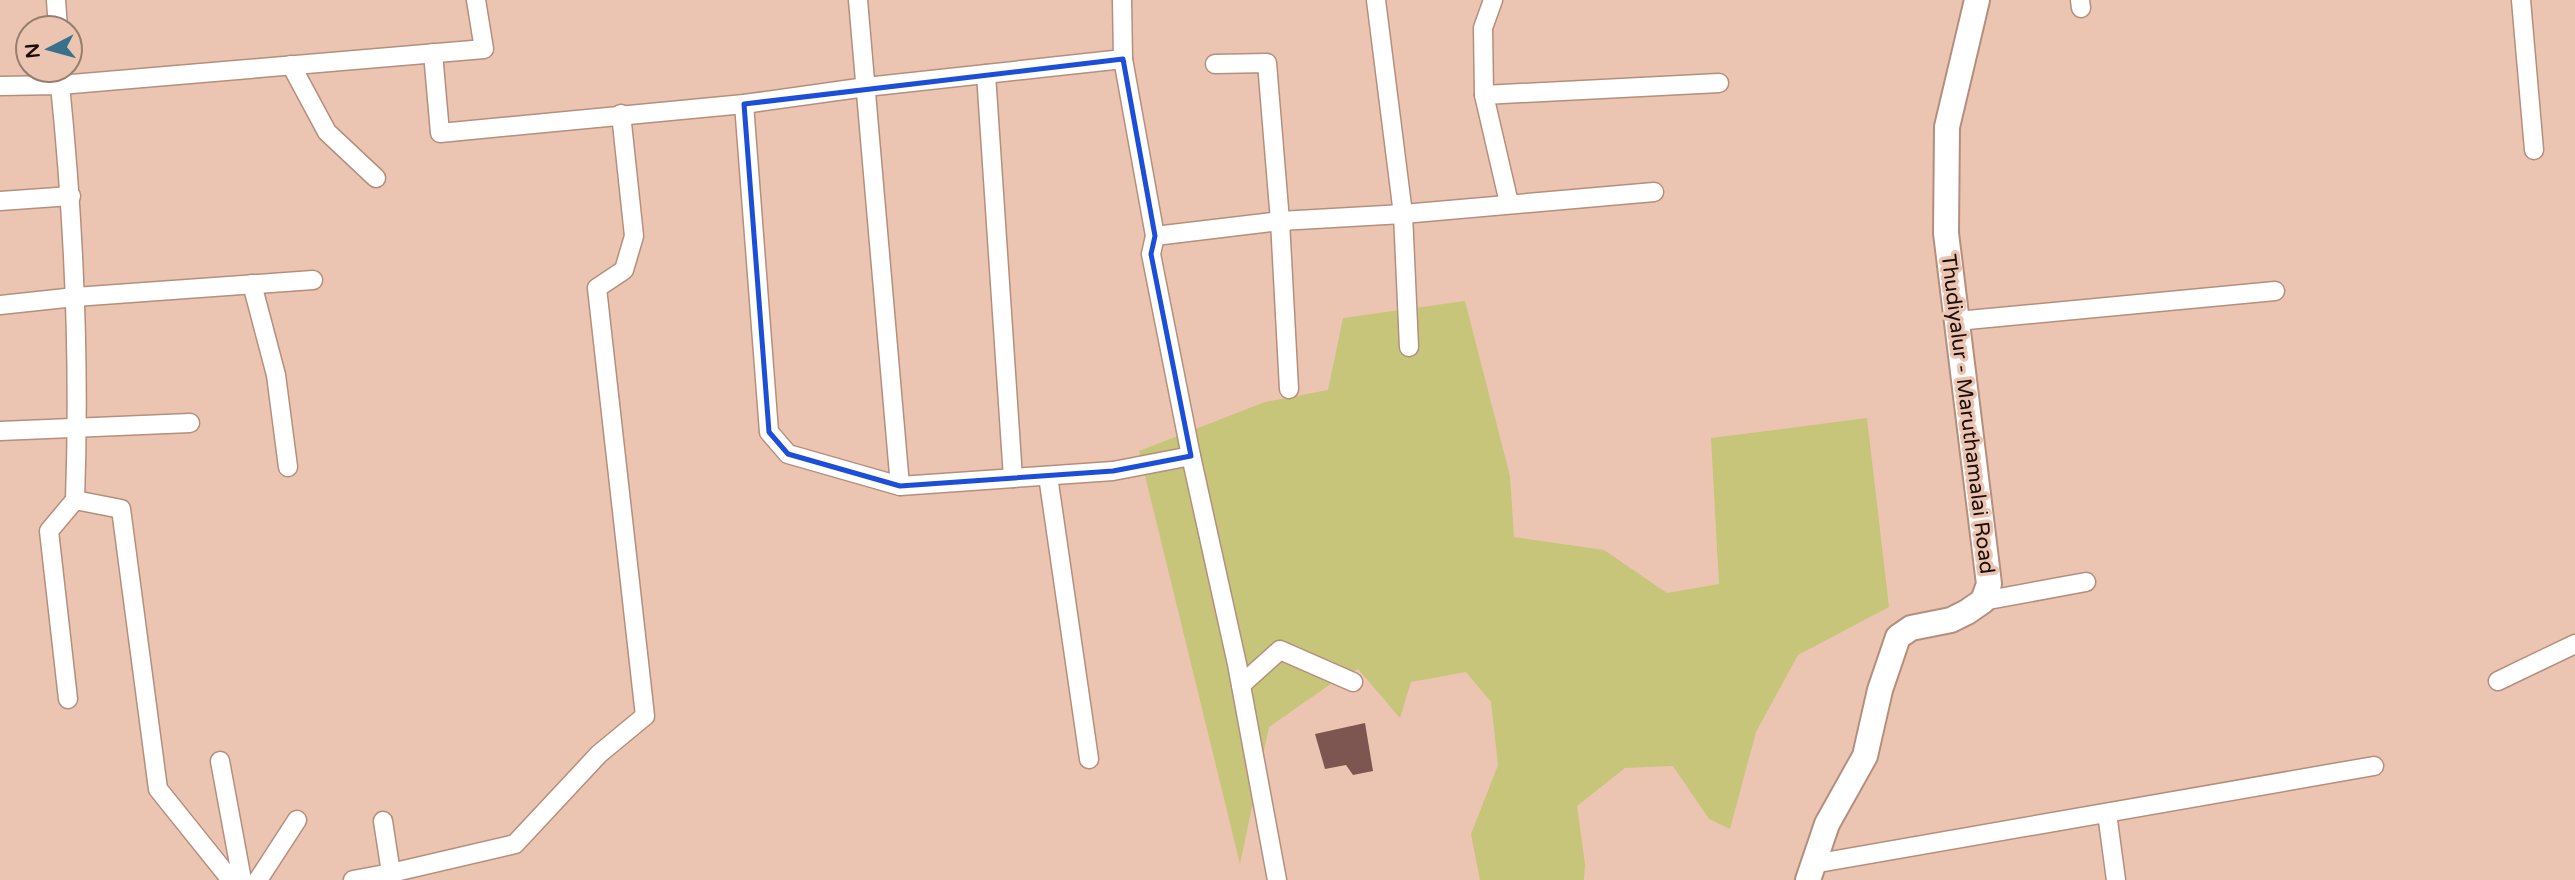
<svg xmlns="http://www.w3.org/2000/svg" width="2575" height="880" font-family="'Varela Round',sans-serif">
<style>
.green{fill:#c6c579}
.building{fill:#7d5651}
.lines{fill:none;stroke-linecap:round;stroke-linejoin:round}
.minor-casing{stroke:#b48f7d;stroke-width:21}
.secondary-casing{stroke:#b48f7d;stroke-width:28}
.minor{stroke:#fff;stroke-width:18}
.secondary{stroke:#fff;stroke-width:24}
.marked{fill:none;stroke:#1d4ed8;stroke-width:5;stroke-linejoin:round}
.labels{text-anchor:middle;stroke-width:7;stroke-linejoin:round;paint-order:stroke}
.street-label{font-size:21px;fill:#1b0e08;stroke:#ecc5b2}
</style>
<rect width="100%" height="100%" fill="#ecc5b2"/>
<!-- green -->
<polygon class="green" points="1465,301 1510,476 1514,537 1604,550 1667,593 1719,584 1711,438 1867,418 1889,607 1798,655 1756,732 1730,829 1709,819 1673,766 1625,768 1577,806 1585,864 1584,880 1480,880 1471,834 1498,765 1491,702 1466,672 1411,682 1400,718 1358,669 1335,681 1269,727 1240,864 1139,451 1265,402 1328,390 1343,318"/>
<!-- building -->
<polygon class="building" points="1365,723 1373,771 1353,775 1346,765 1325,769 1315,734"/>
<g class="lines">
<defs>
<g id="minor">
<polyline points="56,0 58,28"/>
<polyline points="858,0 900,486"/>
<polyline points="1122,0 1123,59 1155,236 1151,254 1191,456 1237,664 1277,880"/>
<polyline points="1376,0 1403,214 1409,347"/>
<polyline points="1493,0 1483,28 1484,95 1509,203"/>
<polyline points="2080,0 2081,8"/>
<polyline points="2521,0 2534,150"/>
<polyline points="433,53 440,133 744,104 866,87 1123,59"/>
<polyline points="1215,64 1267,63 1280,221 1289,389"/>
<polyline points="291,65 327,132 376,178"/>
<polyline points="60,70 60,85 484,49 476,0"/>
<polyline points="986,74 1013,478"/>
<path d="M0,86L60,85C74,223 80,361 75,500"/>
<polyline points="1484,95 1719,83"/>
<polyline points="744,104 769,432 788,454 900,486 1113,471 1191,456"/>
<polyline points="0,201 71,196"/>
<polyline points="1155,236 1280,221 1403,214 1654,192"/>
<polyline points="252,284 276,375 288,467"/>
<polyline points="0,305 75,297 313,280"/>
<polyline points="1957,321 2275,291"/>
<polyline points="0,431 190,423"/>
<polyline points="1048,476 1089,759"/>
<polyline points="1983,601 2086,582"/>
<polyline points="2498,681 2575,644"/>
<polyline points="1241,685 1280,650 1353,682"/>
<polyline points="68,699 49,531 75,500 121,509 158,789 231,880"/>
<polyline points="220,761 242,880"/>
<polyline points="2107,813 2116,880"/>
<polyline points="383,821 391,873"/>
<polyline points="1813,864 2374,766"/>
<polyline points="258,880 297,820"/>
<polyline points="353,880 391,873 515,844 599,754 645,716 597,288 624,270 634,236 621,114"/>
</g>
<polyline id="secondary" points="1808,880 1827,824 1865,756 1880,690 1898,637 1911,628 1951,620 1967,612 1983,601 1989,584 1946,233 1947,127 1977,0"/>
</defs>
<!-- minor casing -->
<use href="#minor" class="minor-casing"/>
<!-- secondary casing -->
<use href="#secondary" class="secondary-casing"/>
<!-- minor -->
<use href="#minor" class="minor"/>
<!-- secondary -->
<use href="#secondary" class="secondary"/>
</g>
<!-- marked area -->
<path class="marked" d="M1123,59L1155,236L1151,254L1191,456L1113,471L900,486L788,454L769,432L744,104Z"/>
<g class="labels">
<!-- street labels -->
<g class="street-label">
<text transform="translate(1968 414) rotate(83)" y="7">Thudiyalur - Maruthamalai Road</text>
</g>
</g>
<!-- north arrow -->
<g transform="translate(49 49) rotate(264)"><circle r="33" fill="#ecc5b2" stroke="#987c6e" stroke-width="2"/>
<path d="M0-5L12 26L0 18L-12 26Z" fill="#37728a"/>
<text y="-10" font-size="19" font-weight="bold" text-anchor="middle" fill="#1b0e08">N</text>
</g>
</svg>
